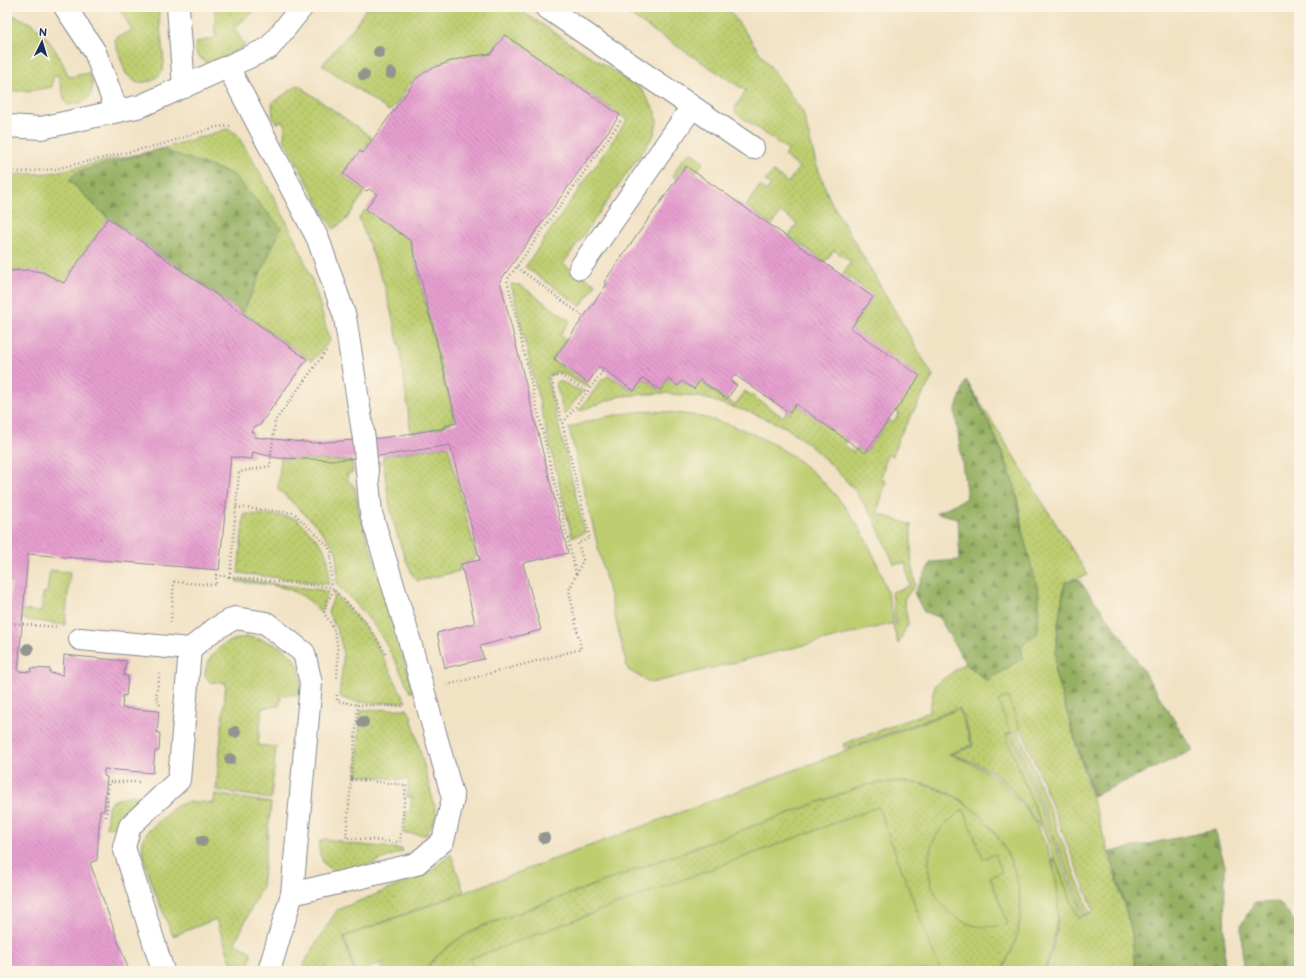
<svg xmlns="http://www.w3.org/2000/svg" width="1306" height="978" font-family="'Balsamiq Sans',sans-serif">
<style>
.grass{fill:url(#grass-dots);stroke:#6c7e67}
.forest{fill:url(#forest-firs);stroke:#587060}
.pitch{fill:#bdcd70;stroke:#6c7e67}
.building{fill:url(#building-back-hatch)}
.lines{fill:none;stroke-linecap:round;stroke-linejoin:round}
.minor-casing{stroke:#868891;stroke-width:24}
.path{stroke:#868891;stroke-width:2.5;stroke-dasharray:1 3;stroke-linecap:butt}
.minor{stroke:#fff;stroke-width:22}
.tree{fill:#92958e}
</style>
<defs>
<pattern id="grass-dots" width="8" height="8" patternUnits="userSpaceOnUse"><rect width="8" height="8" fill="#bdcd70"/><path d="M2 2h.1M6 6h.1" fill="none" stroke="#a2b063" stroke-width="1.8" stroke-linecap="round"/></pattern>
<pattern id="forest-firs" width="22" height="20" patternUnits="userSpaceOnUse"><rect width="22" height="20" fill="#96b062"/><path d="M5 1l3.5 6h-7zM16 11l3.5 6h-7z" fill="#7a9054"/></pattern>
<pattern id="building-back-hatch" width="6" height="6" patternUnits="userSpaceOnUse"><rect width="6" height="6" fill="#e69fcf"/><path d="M-1 5l2 2M0 0l6 6M5-1l2 2" fill="none" stroke="#ba82ab"/></pattern>
</defs>
<rect width="100%" height="100%" fill="#fcf5e5"/>
<filter id="ink" filterUnits="userSpaceOnUse"><feTurbulence type="fractalNoise" baseFrequency=".025" numOctaves="2"/><feDisplacementMap in="SourceGraphic" scale="8" xChannelSelector="R" yChannelSelector="G"/><feConvolveMatrix kernelMatrix="1 2 1 2 8 2 1 2 1" color-interpolation-filters="sRGB"/></filter>
<filter id="wash" filterUnits="userSpaceOnUse"><feTurbulence type="fractalNoise" baseFrequency=".012" numOctaves="4" result="noise"/><feDisplacementMap in="SourceGraphic" scale="16" xChannelSelector="R" yChannelSelector="G"/><feGaussianBlur stdDeviation="0.9" result="paint"/><feColorMatrix in="noise" values="0 0 0 0 0 0 0 0 0 0 0 0 0 0 0 0 0 1.4 0 .05"/><feComposite in="paint" operator="in"/></filter>
<g filter="url(#wash)">
<rect width="100%" height="100%" fill="#f1e2c4"/>
<!-- grass -->
<g class="grass">
<polygon points="118,7 158,7 164,62 163,71 152,81 137,83 126,74 115,42 116,38 132,30"/>
<path d="M215,7H259L234,28L245,46L210,64C201,59 191,54 197,42L215,38Z"/>
<path d="M367,7H515L641,89L656,112L657,122L654,135L563,264L596,284L581,306L525,267L627,120L505,33L490,53C462,55 429,61 410,84C404,92 398,105 389,111L322,65L355,26Z"/>
<polygon points="617,7 727,7 803,112 816,163 829,198 933,376 898,439 893,456 887,455 881,479 886,481 877,513 911,525 911,555 915,585 904,600 908,624 898,644 893,625 896,624 892,592 910,586 905,563 894,564 874,519 854,489 829,463 807,443 787,428 774,422 752,413 700,397 664,393 621,396 579,411 603,378 605,379 608,375 634,391 643,378 660,390 668,379 682,381 693,389 699,381 735,405 745,391 783,417 787,411 790,413 796,404 848,440 844,445 853,452 857,447 865,453 889,420 893,422 899,414 895,411 851,328 874,296 843,273 851,262 834,250 825,262 789,236 797,224 781,212 772,225 746,206 760,186 767,191 771,185 765,181 773,172 788,183 799,167 784,156 788,150 736,113 735,107 746,91"/>
<path d="M7,13C14,16 24,19 30,23C49,35 60,57 69,77L88,73C96,81 93,99 81,103C77,105 72,104 68,105L65,101L58,75L53,77L52,87L28,91H7Z"/>
<polygon points="298,85 371,137 371,140 363,152 359,149 342,175 365,192 346,220 333,229 284,139 285,126 282,121 277,123 273,118 272,103"/>
<path d="M227,129L236,133C265,180 293,228 312,280C319,300 324,321 330,341L312,361L243,313L280,228L69,180L108,218L64,283C45,271 28,269 7,271V175L51,173L161,149Z"/>
<polygon points="691,152 704,162 696,172 686,165 676,178 672,176 683,159"/>
<polygon points="365,210 410,241 455,421 444,425 444,427 411,433 400,349 385,287 359,218"/>
<polygon points="511,284 520,285 570,321 560,335 566,340 552,360 589,385 584,386 562,373 555,372 547,378 585,533 572,537"/>
<path d="M966,380L1088,575L1065,582L1058,624L1055,673L1132,932L1135,971H1045C1062,928 1060,902 1052,858H1054L1078,918L1094,911L1021,728L1006,735L1041,825L1039,827C1028,809 1014,790 997,776C985,766 967,760 952,754L973,746L960,708L845,749L843,744L929,712L935,685L965,663L987,681L1021,646C1021,599 1028,529 1014,485C1003,448 985,414 966,380Z"/>
<polygon points="560,381 582,392 564,415 556,384 556,382"/>
<path d="M448,446L476,555L475,559L459,565L460,571L418,581C411,576 410,567 406,560C392,526 387,493 383,456Z"/>
<path d="M281,458L352,461L353,473L347,474L348,480L355,487L360,516L387,599L413,692H410C389,646 375,620 337,585V554L334,547L316,525L278,489Z"/>
<path d="M244,514C259,515 277,514 293,518C298,519 303,525 307,529C328,549 329,556 329,584L238,573Z"/>
<polygon points="50,570 70,572 65,625 21,619 22,610 41,612 43,593 47,592"/>
<path d="M237,579L328,591L324,601L321,613C298,584 271,585 237,582Z"/>
<path d="M335,594L358,619L373,638L406,702C391,702 351,706 340,696C339,684 343,671 343,659C343,641 336,627 328,612Z"/>
<path d="M246,637C269,639 300,651 301,678C301,683 300,688 300,694L281,695L280,706L262,708L258,745L276,747L271,799L216,790L226,683L210,682L205,675C207,652 226,640 246,637Z"/>
<polygon points="407,709 411,716 437,815 426,835 403,833 406,812 410,812 412,797 407,797 409,780 356,775 361,710"/>
<path d="M900,781C916,783 932,786 947,793C994,814 1025,869 1020,920C1018,938 1010,955 1002,971H424C439,951 458,938 480,927L865,785Z"/>
<path d="M215,794L271,803L262,886L235,943L251,952V958L246,971H234L216,919L173,936C165,917 138,857 143,840C146,831 155,825 161,819C182,799 187,801 214,803Z"/>
<polygon points="132,795 140,797 128,808 113,827 106,827 108,807 112,801"/>
<path d="M324,839L341,841V843L402,849L403,851C392,855 352,873 342,873C325,872 318,857 319,842Z"/>
<polygon points="451,854 464,892 343,937 354,971 302,971 307,958 337,910 427,874"/>
</g>
<!-- forest -->
<g class="forest">
<polygon points="161,149 233,174 281,228 243,313 108,218 69,180 77,172"/>
<polygon points="966,380 992,429 1015,486 1022,531 1039,594 1038,633 1021,646 1023,658 987,681 965,663 939,617 924,612 914,593 931,562 960,560 958,518 936,513 967,498 955,411"/>
<polygon points="1078,579 1120,634 1193,750 1093,796 1055,673 1058,624 1065,582"/>
<polygon points="1215,830 1225,866 1224,971 1135,971 1132,932 1110,852"/>
<polygon points="1279,902 1299,927 1299,971 1243,971 1241,925 1254,903"/>
</g>
<!-- pitch -->
<g class="pitch">
<path d="M648,411C777,414 872,497 894,623L651,683L628,670L569,428C595,418 620,413 648,411Z"/>
<polygon points="1008,697 1020,729 1018,730 1090,913 1085,915 1013,732 1011,733 1083,916 1078,918 1006,735 1011,733 998,701"/>
<path d="M959,709L972,745L949,754C964,760 979,766 993,776C1033,805 1061,861 1058,912C1056,932 1051,951 1044,971H1002C1010,955 1018,938 1020,920C1026,860 982,796 922,784C903,780 884,782 865,785L480,927C458,938 439,951 424,971H380L385,962L361,971H355L344,937Z"/>
<polygon points="878,807 940,971 475,971 470,959"/>
<path d="M964,810L983,859L995,854L1002,872L990,877L1008,924C998,926 987,928 977,926C940,919 919,877 933,842C939,827 951,818 964,810Z"/>
</g>
<g id="blocks">
<!-- building -->
<g class="building">
<polygon points="505,35 620,115 500,281 568,553 523,563 541,630 480,646 484,659 445,668 437,633 475,623 461,564 480,560 450,445 387,455 337,460 277,458 253,452 252,459 231,457 219,570 28,554 18,671 31,672 31,668 50,669 50,673 63,675 64,655 126,661 124,676 128,676 126,696 123,695 122,708 159,711 157,733 160,733 159,751 155,751 153,773 104,769 104,776 107,777 104,811 100,811 97,860 90,863 129,971 7,971 7,640 11,583 7,583 7,271 28,270 42,272 64,283 108,218 307,359 259,426 255,426 251,432 254,432 254,437 313,443 381,438 446,428 445,426 457,423 411,241 366,209 377,194 369,189 367,191 343,174 360,151 363,153 417,78 428,70 451,61 471,56 491,54"/>
<polygon points="686,166 873,297 851,328 920,376 865,453 796,404 790,413 735,375 730,381 737,385 727,399 700,380 694,389 682,381 678,386 668,379 661,390 643,378 634,391 599,366 588,383 554,359 607,284 604,282"/>
</g>
</g>
</g>
<g filter="url(#ink)">
<use href="#blocks" fill-opacity="0" stroke="#868891" stroke-width="1"/>
<g class="lines">
<defs>
<g id="minor">
<polyline points="65,7 95,52 117,111"/>
<polyline points="178,7 184,87"/>
<polyline points="546,7 753,148"/>
<polyline points="228,67 318,239 345,317 364,439 371,513 406,628 453,798 443,841 416,864 292,894"/>
<polyline points="7,126 41,128 141,106 269,48 302,7"/>
<polyline points="580,268 692,107"/>
<polyline points="80,639 190,649"/>
<polyline points="163,971 124,847 130,826 179,780 190,649 215,629 235,618 266,623 304,653 311,683 292,894 269,971"/>
</g>
</defs>
<!-- minor casing -->
<use href="#minor" class="minor-casing"/>
<!-- path -->
<g class="path">
<polyline points="7,170 20,172 55,169 163,144 216,127 231,126"/>
<polyline points="517,267 584,317"/>
<polyline points="326,351 275,421 270,466 239,472 230,577 331,587 365,621 386,654"/>
<polyline points="563,423 587,392"/>
<polyline points="236,507 294,513 328,546 331,552 331,587"/>
<polyline points="576,574 507,280 622,119"/>
<path d="M334,590L327,602L324,614C341,632 338,658 337,680"/>
<polyline points="171,622 174,582 216,585 216,575 230,577"/>
<polyline points="7,623 59,627"/>
<polyline points="447,685 581,649 569,590 583,560 578,543 590,538 552,381 554,376 561,376 587,392 604,370"/>
<polyline points="337,695 337,701 358,705"/>
<polyline points="160,705 156,696 160,671"/>
<polyline points="351,779 406,785 400,842"/>
<polyline points="106,817 109,782 139,782"/>
<polyline points="397,842 346,838 358,705 402,706"/>
</g>
<!-- minor -->
<use href="#minor" class="minor"/>
</g>
<!-- trees -->
<g class="tree">
<circle cx="379" cy="52" r="6"/>
<circle cx="391" cy="73" r="6"/>
<circle cx="364" cy="75" r="6"/>
<circle cx="28" cy="649" r="6"/>
<circle cx="363" cy="722" r="6"/>
<circle cx="235" cy="732" r="6"/>
<circle cx="230" cy="759" r="6"/>
<circle cx="544" cy="838" r="6"/>
<circle cx="202" cy="841" r="6"/>
</g>
</g>
<!-- margin -->
<rect width="1306" height="978" fill="none" stroke="#fcf5e5" stroke-width="24"/>
<!-- north arrow -->
<g transform="translate(42 42) rotate(5)" stroke="#fcf5e5" stroke-width="3" paint-order="stroke">
<path d="M0-3L7 15L0 10L-7 15Z" fill="#1b2f5e"/>
<text y="-6" font-size="11" font-weight="bold" text-anchor="middle" fill="#1b2f5e">N</text>
</g>
</svg>
